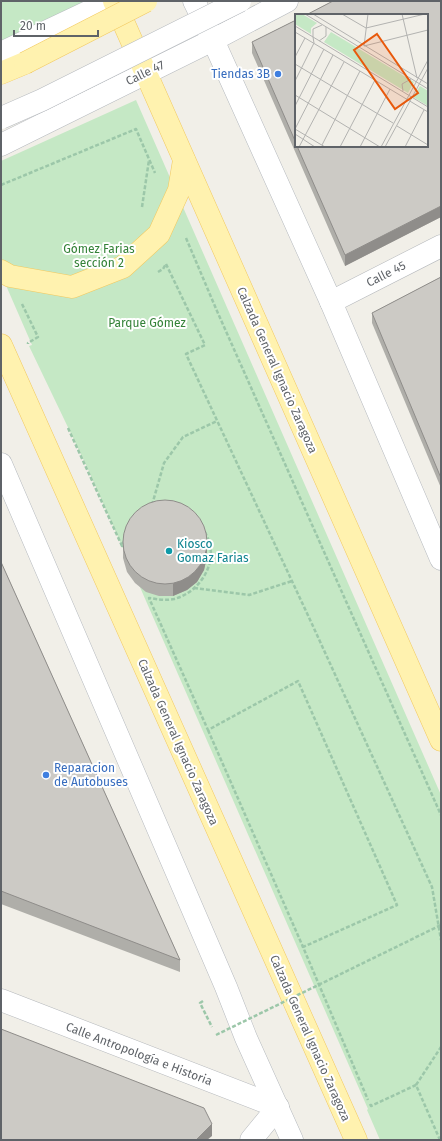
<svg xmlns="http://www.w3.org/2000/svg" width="442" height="1141" font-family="'Fira Sans',sans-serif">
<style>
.green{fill:#c5e8c5}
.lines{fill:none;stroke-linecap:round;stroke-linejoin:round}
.minor-casing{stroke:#b5b8bc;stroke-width:23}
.secondary-casing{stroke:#b6babf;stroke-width:23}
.primary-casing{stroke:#f2c960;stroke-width:23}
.path{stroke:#9cc7a9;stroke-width:2.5;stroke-dasharray:4 2;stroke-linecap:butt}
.minor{stroke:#fff;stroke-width:22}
.secondary{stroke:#fff;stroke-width:22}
.primary{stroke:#fff2af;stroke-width:22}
.secondary-bridge-casing{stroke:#b6babf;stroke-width:23;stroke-linecap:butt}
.primary-bridge-casing{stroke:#f2c960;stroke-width:23;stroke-linecap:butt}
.path-bridge{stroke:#9cc7a9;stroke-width:2.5;stroke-dasharray:4 2;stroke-linecap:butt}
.secondary-bridge{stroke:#fff;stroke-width:22}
.primary-bridge{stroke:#fff2af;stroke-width:22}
.wall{fill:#afaea9}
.shaded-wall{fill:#8f8d8a}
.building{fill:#cccac5;stroke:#8f8d8a}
.shop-dot{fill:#3f7fe0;stroke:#fff;stroke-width:1.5}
.culture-dot{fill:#0f9aa8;stroke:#fff;stroke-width:1.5}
.labels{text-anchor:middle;stroke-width:4;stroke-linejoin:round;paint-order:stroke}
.street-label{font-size:12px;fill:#5f6368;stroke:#fff}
.shop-label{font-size:12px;fill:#366cbe;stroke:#fff;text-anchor:end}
.park-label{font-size:12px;fill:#348238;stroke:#fff}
.culture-label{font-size:12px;fill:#0d838f;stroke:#fff;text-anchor:start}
.inset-road{fill:none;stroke:#b3b3b1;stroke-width:1}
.view{fill:#e8590c;fill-opacity:0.15;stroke:#e8590c;stroke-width:2}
.inset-edge{fill:none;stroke:#5f6368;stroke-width:2}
</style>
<rect width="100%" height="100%" fill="#f1efe8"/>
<!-- green -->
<g class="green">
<polygon points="1,1 95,1 1,44"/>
<polygon points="136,100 441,795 441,1140 380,1140 367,1110 368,1109 122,546 87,467 29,346 32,345 1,274 1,161"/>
</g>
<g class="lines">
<defs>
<g id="minor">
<polyline points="331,302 441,246"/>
<polyline points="1,1000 278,1107 251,1140"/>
</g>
<g id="secondary">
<polyline points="194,1 213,40 331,302 441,559"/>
<polyline points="1,53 111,1"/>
<polyline points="1,145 213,40 287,1"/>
<polyline points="1,464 226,987 246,1038 292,1140"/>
</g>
<g id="primary">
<polyline points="114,1 441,740"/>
<polyline points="1,73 25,63"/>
<polyline points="1,271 10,276 72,287 123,267 159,234 179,190 184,160"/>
<polyline points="1,345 356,1140"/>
</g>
</defs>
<!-- minor casing -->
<use href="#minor" class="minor-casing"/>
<!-- secondary casing -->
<use href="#secondary" class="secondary-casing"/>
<!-- primary casing -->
<use href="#primary" class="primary-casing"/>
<!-- path -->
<g class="path">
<polyline points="1,185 136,129 155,173"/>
<polyline points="142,207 149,160"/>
<polyline points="186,238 217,311 441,815"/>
<polyline points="166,264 205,345 186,354 312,624 432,887 441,940"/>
<polyline points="158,272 163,269 166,264"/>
<polyline points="22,304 38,337 28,343 28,344"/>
<polyline points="68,428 122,546 124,541"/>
<polyline points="152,505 164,463 183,437 217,421"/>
<path d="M205,532C206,535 208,538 209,541C217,566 198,593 174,599C165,601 157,599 149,598L208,730L298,681L397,905L303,947L368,1100"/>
<polyline points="194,588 249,595 292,581"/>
<polyline points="208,730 303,947"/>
<polyline points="203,1001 200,1003 212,1027"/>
<polyline points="416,1085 441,1047"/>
<polyline points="370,1104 371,1106 416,1085 440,1140"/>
</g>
<!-- minor -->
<use href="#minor" class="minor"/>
<!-- secondary -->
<use href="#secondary" class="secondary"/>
<!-- primary -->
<use href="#primary" class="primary"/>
<defs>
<polyline id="secondary-bridge" points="1,118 42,100 240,1"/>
<polyline id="primary-bridge" points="25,63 146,1"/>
</defs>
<!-- secondary-bridge casing -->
<use href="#secondary-bridge" class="secondary-bridge-casing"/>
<!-- primary-bridge casing -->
<use href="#primary-bridge" class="primary-bridge-casing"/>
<!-- path-bridge -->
<polyline class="path-bridge" points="216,1035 441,925"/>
<!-- secondary-bridge -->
<use href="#secondary-bridge" class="secondary-bridge"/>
<!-- primary-bridge -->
<use href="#primary-bridge" class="primary-bridge"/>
</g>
<!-- wall -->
<g class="wall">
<polygon points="333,1 441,1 441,217 345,266 252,53 252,42 296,20 296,146 427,146 427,15 306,15"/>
<polygon points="441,277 441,488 372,323 372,313"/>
<polygon points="123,546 207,557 204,570 197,582 187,590 173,596 159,596 146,592 135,583 127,572 123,558"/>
<polygon points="1,562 180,960 180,972 1,904"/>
</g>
<!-- shaded-wall -->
<g class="shaded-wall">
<polygon points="441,206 441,217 345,266 345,255"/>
<polygon points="207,545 207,557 204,570 197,582 187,590 173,596 173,584"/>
<polygon points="212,1124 212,1136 207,1140 196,1140"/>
</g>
<!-- building -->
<g class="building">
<polygon points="333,1 441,1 441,206 345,255 297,146 427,146 427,15 306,15"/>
<polygon points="296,20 296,143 252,42"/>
<polygon points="441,277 441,478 372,313"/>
<circle cx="165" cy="542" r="42"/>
<polygon points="1,562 180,960 1,891"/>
<polygon points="1,1029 204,1108 212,1124 196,1140 1,1140"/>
</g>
<!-- markers -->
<g class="shop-dot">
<circle cx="278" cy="74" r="4"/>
<circle cx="46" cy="775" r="4"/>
</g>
<circle class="culture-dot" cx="169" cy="551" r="4"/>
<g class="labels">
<!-- street labels -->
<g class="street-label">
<text transform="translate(145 73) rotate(-26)" y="4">Calle 47</text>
<text transform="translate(386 274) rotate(-27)" y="4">Calle 45</text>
<text transform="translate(277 370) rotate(66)" y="4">Calzada General Ignacio Zaragoza</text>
<text transform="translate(178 742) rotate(66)" y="4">Calzada General Ignacio Zaragoza</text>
<text transform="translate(310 1038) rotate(66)" y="4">Calzada General Ignacio Zaragoza</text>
<text transform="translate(139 1054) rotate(21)" y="4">Calle Antropología e Historia</text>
</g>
<!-- shop labels -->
<g class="shop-label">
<text x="270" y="78">Tiendas 3B</text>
<text x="54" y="772" text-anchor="start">Reparacion<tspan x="54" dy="14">de Autobuses</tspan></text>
</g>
<!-- park labels -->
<g class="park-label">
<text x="99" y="253">Gómez Farias<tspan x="99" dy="14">sección 2</tspan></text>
<text x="147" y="327">Parque Gómez</text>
</g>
<!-- culture labels -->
<g class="culture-label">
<text x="177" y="548">Kiosco<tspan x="177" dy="14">Gomaz Farias</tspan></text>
</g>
</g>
<!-- overview -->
<g transform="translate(295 14)">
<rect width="133" height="133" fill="#f1efe8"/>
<path d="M0,0H7L22,9L16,14V20L0,10ZM36,18L119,68L113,79L29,28ZM125,72L133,77V92L118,83Z" fill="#c5e8c5"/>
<path class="inset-road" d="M10,0L133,75M18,0L133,70M47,0L71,14L130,0M73,0L69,32L133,16M107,0L122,64M0,12L133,93M0,18L133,98M18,23V15L27,11M24,27L31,22V13M0,43L10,24M0,50L98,109M0,67L19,29L18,23M108,77L107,70L116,65M0,81L85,133M0,92L29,35M102,112L133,131M0,115L38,41M0,115L30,133M0,120L20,133M27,131L65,57M4,133L49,48M45,133L80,66M65,133L95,75M86,133L133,46M90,133L133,54M110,133L129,96"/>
<path class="view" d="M82,20L123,79L100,95L59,36Z"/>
<rect width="133" height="133" class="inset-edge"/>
</g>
<!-- border -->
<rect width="442" height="1141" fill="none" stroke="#5f6368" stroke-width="4"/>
<!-- scale -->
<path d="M14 30v6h84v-6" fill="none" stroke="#5f6368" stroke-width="2"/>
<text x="20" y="30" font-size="12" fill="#5f6368" stroke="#ffffff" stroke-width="3" paint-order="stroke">20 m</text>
</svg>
